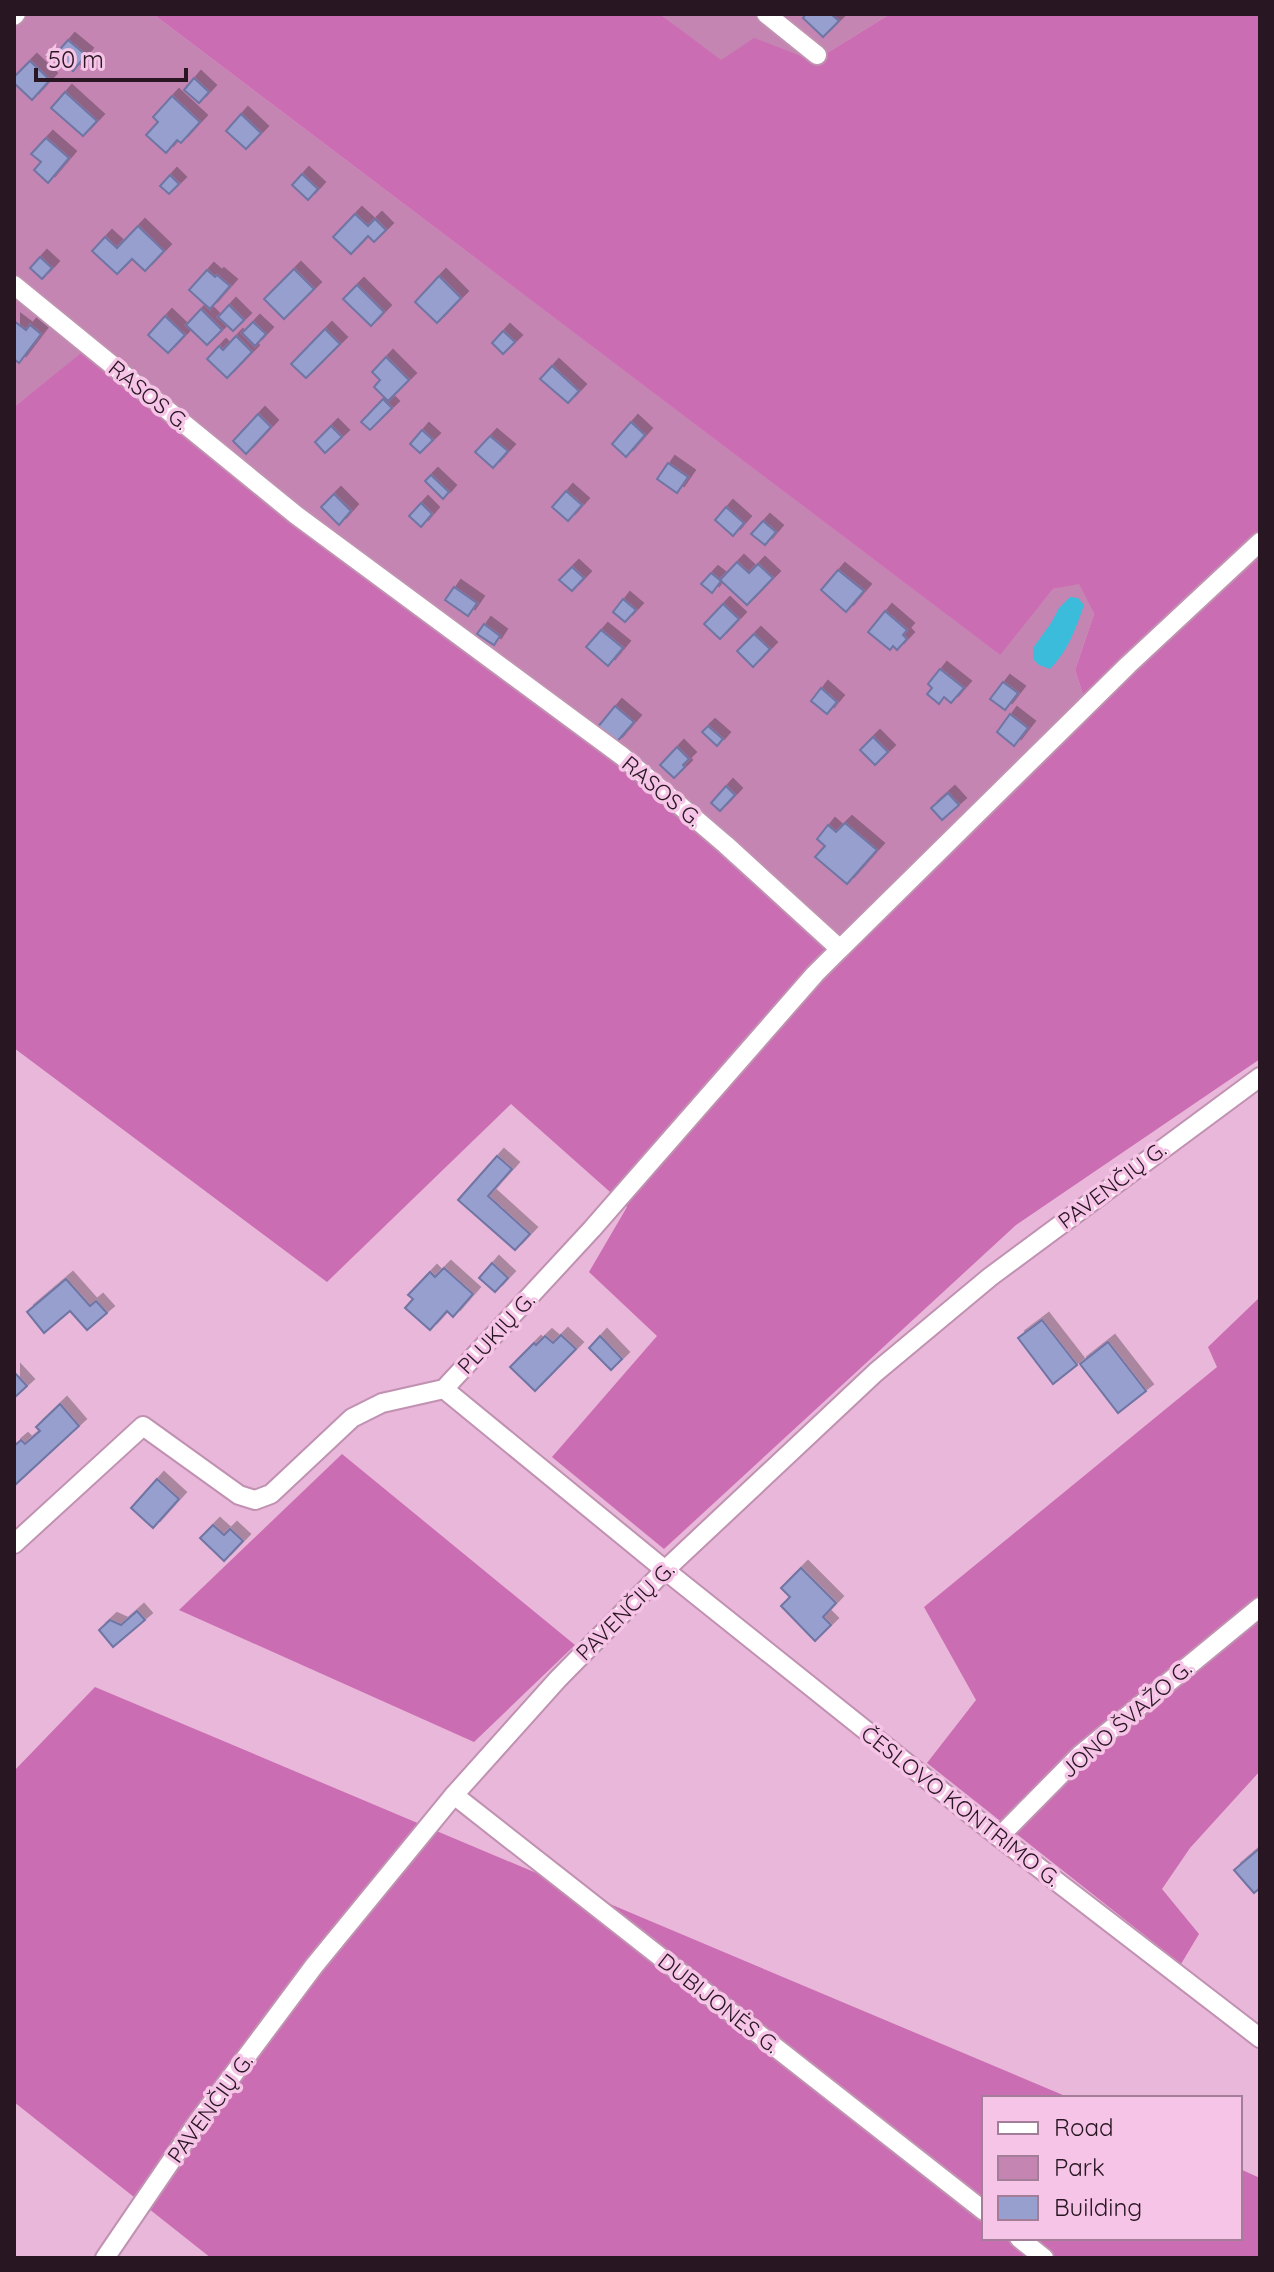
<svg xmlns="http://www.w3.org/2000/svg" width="1274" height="2272" font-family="Quicksand,sans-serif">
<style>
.green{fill:#c485b2}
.forest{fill:#cb6db2}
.water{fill:#3bbcdb}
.building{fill:#979fcf;stroke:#6f75a3;stroke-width:2;filter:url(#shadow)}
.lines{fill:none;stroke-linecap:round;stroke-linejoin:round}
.street-casing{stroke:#c091b1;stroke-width:22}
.street{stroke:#fff;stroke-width:18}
.labels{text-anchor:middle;stroke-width:7;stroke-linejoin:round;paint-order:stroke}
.street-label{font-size:22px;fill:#281623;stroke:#f6c4e6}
</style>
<defs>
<filter id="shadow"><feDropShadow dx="7" dy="-7" stdDeviation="0" flood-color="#0004"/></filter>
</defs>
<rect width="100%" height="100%" fill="#e8b7d9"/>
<!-- green -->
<g class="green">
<polygon points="14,14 153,14 999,654 1053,589 1079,583 1094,614 1075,670 1090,716 1068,735 852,948 85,351 14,407"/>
<polygon points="660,14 890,14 814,61 721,61"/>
</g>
<!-- forest -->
<g class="forest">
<polygon points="153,14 660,14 721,60 754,38 814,61 890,14 1260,14 1260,1059 1016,1225 664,1549 552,1457 657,1336 589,1272 627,1207 511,1104 327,1282 14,1048 14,407 85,350 622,756 852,948 1068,735 1090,716 1075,670 1094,614 1079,584 1053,589 1000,655"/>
<polygon points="1260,1297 1260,1771 1190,1848 1162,1889 1199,1934 1181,1964 927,1763 976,1700 924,1607 1217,1367 1208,1347"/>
<polygon points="342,1454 575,1645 474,1742 179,1610"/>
<polygon points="95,1687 1070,2098 984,2098 984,2238 1240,2238 1240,2169 1260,2178 1260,2258 211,2258 14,2102 14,1771"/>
</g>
<!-- water -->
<path class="water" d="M1070,597L1078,598L1084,605C1076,628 1068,651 1050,669L1039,665L1033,659V648L1051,623L1059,608Z"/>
<!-- building -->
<g class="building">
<polygon points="806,14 831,14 839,21 823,37 803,18"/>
<polygon points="68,40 86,55 73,71 54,56"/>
<polygon points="30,61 50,80 32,100 14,83 14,77"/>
<polygon points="194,78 209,92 199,103 184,90"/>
<polygon points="65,92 97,121 83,136 51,108"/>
<polygon points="172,96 200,122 181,143 177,140 166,153 146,135 158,122 153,117"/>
<polygon points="241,114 261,133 246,149 226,131"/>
<polygon points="46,138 69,158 48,183 34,170 41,162 31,154"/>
<polygon points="302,174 318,189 308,200 292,185"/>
<polygon points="170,175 179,184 169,194 160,186"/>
<polygon points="355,214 368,226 375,219 386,230 374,242 368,236 351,254 333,237"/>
<polygon points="138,226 164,251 145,271 132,259 117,274 92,251 105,237 117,248"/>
<polygon points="40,257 52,268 42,279 30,268"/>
<polygon points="294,269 314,289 284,319 264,299"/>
<polygon points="207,270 215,277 217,275 230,286 210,309 189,290"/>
<polygon points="439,276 461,298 437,323 415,302"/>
<polygon points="357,285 384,312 371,326 343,299"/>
<polygon points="229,305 244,320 233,331 218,317"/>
<polygon points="201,309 222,330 207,345 186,325"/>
<polygon points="165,316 185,335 168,353 148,335"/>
<polygon points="14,321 26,330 30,325 41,334 19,363 14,359"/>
<polygon points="253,322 266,334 255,346 242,333"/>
<polygon points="325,329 340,344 306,378 291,364"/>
<polygon points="503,331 515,342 503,354 492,343"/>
<polygon points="236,336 252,352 227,378 207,359 219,346 223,350"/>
<polygon points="386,357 409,380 388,401 374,387 380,380 372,372"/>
<polygon points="552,366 579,391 568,403 540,379"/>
<polygon points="383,399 392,408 370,430 361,422"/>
<polygon points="258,414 271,427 246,454 233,441"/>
<polygon points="631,422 645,435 626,457 612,444"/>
<polygon points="331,426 342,437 325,453 315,442"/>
<polygon points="422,430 433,440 420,453 410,444"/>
<polygon points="490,436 508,451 493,468 475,452"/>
<polygon points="668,463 688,477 677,493 657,479"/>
<polygon points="431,475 449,492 443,499 425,481"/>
<polygon points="566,491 582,505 568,521 552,507"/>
<polygon points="334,494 351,511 339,525 321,507"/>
<polygon points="421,503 432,514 421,527 409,516"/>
<polygon points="726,507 744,523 733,536 715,520"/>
<polygon points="763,521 776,532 765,545 751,534"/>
<polygon points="737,562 749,573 758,564 773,578 747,605 720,580"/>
<polygon points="572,567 584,578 572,591 559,580"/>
<polygon points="838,570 864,591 846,612 821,590"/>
<polygon points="711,573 721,581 712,593 701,584"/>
<polygon points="454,587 477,603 468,616 445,600"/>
<polygon points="623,599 636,610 625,622 613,612"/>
<polygon points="723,604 739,619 720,639 704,624"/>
<polygon points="885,611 907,630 903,635 907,639 897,650 893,646 890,650 868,632"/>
<polygon points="484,624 500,636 494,645 477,634"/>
<polygon points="601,630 623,648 608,666 586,647"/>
<polygon points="754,634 770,649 753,667 737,651"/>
<polygon points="940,669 964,688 951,703 944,697 939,704 927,694 932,688 928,684"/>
<polygon points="1003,682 1018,693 1005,710 990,699"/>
<polygon points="821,688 837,702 827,714 811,701"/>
<polygon points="615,706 634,722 615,744 597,728"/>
<polygon points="1010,714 1028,728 1014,746 997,732"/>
<polygon points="708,726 723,739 717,746 702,732"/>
<polygon points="873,737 888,752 875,765 860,750"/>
<polygon points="677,747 689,759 683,765 685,767 674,778 660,765"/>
<polygon points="726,786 735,795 720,811 711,803"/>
<polygon points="948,793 959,805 942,820 931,808"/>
<polygon points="845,823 877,850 847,884 815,857 825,846 817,839 828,825 836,832"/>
<polygon points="497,1156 512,1169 488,1196 530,1234 515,1250 458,1200"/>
<polygon points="492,1263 508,1278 495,1292 479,1278"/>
<polygon points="444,1268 473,1294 453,1317 447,1311 430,1330 405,1308 413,1299 408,1295 430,1272 435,1277"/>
<polygon points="66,1279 90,1306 96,1301 107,1313 87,1330 70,1311 44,1333 27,1312"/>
<polygon points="1042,1320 1077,1365 1053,1384 1018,1338"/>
<polygon points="561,1335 576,1349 535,1391 510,1367 534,1343 536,1345 545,1336 553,1343"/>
<polygon points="600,1336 622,1359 611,1370 589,1348"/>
<polygon points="1108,1342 1146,1391 1118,1413 1080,1364"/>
<polygon points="14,1372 27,1386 14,1398"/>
<polygon points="60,1404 79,1426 16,1484 14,1482 14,1446 21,1440 25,1444 40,1431 36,1427"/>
<polygon points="157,1479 179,1499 153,1528 131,1508"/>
<polygon points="213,1525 224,1535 230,1529 243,1541 224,1561 200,1538"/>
<polygon points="801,1568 836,1603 823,1617 831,1625 815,1641 781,1606 790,1597 781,1588"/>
<polygon points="137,1611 145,1620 113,1647 99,1630 110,1620 121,1625"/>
<polygon points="1260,1848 1260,1888 1254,1893 1234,1870"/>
</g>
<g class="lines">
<defs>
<g id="street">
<polyline points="766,14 817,55"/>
<polyline points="14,16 16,14"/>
<polyline points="14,285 296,515 622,756 726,845 840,949 1128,665 1260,542"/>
<polyline points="444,1389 665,1570 999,1837 1260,2038"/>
<polyline points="14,1544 143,1426 239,1495 255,1500 271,1494 352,1418 382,1403 444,1389 592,1229 815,974 840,949"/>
<polyline points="454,1795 984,2211"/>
<polyline points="999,1837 1080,1755 1260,1607"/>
<polyline points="1019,2238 1044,2258"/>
<polyline points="105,2258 197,2123 314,1966 454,1795 558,1679 665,1570 876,1372 990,1277 1260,1077"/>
</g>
</defs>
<!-- street casing -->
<use href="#street" class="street-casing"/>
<!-- street -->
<use href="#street" class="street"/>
</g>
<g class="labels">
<!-- street labels -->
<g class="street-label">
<text transform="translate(149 395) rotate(39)" y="8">RASOS G.</text>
<text transform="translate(662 791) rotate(40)" y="8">RASOS G.</text>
<text transform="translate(1112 1185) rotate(-37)" y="8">PAVENČIŲ G.</text>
<text transform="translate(496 1333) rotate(-47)" y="8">PLUKIŲ G.</text>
<text transform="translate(625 1611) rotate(-45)" y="8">PAVENČIŲ G.</text>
<text transform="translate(1126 1719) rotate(-41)" y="8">JONO ŠVAŽO G.</text>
<text transform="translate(961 1806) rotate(38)" y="8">ČESLOVO KONTRIMO G.</text>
<text transform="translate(719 2003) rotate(38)" y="8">DUBIJONĖS G.</text>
<text transform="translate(210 2108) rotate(-54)" y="8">PAVENČIŲ G.</text>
</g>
</g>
<!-- border -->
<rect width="1274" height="2272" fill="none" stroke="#281623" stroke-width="32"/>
<!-- legend -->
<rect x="982" y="2096" width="260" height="144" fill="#f6c4e6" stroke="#a47e98" stroke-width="2"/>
<rect x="998" y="2122" width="40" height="12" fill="#ffffff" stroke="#a47e98" stroke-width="2"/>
<text x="1054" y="2136" font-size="24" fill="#281623">Road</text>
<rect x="998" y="2156" width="40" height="24" fill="#c485b2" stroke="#a47e98" stroke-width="2"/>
<text x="1054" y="2176" font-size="24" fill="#281623">Park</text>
<rect x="998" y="2196" width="40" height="24" fill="#979fcf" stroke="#a47e98" stroke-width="2"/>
<text x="1054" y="2216" font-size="24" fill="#281623">Building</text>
<!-- scale -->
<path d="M36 68v12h150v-12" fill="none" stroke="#281623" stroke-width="4"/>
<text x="48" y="68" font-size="24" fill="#281623" stroke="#f6c4e6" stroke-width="6" paint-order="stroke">50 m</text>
</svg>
